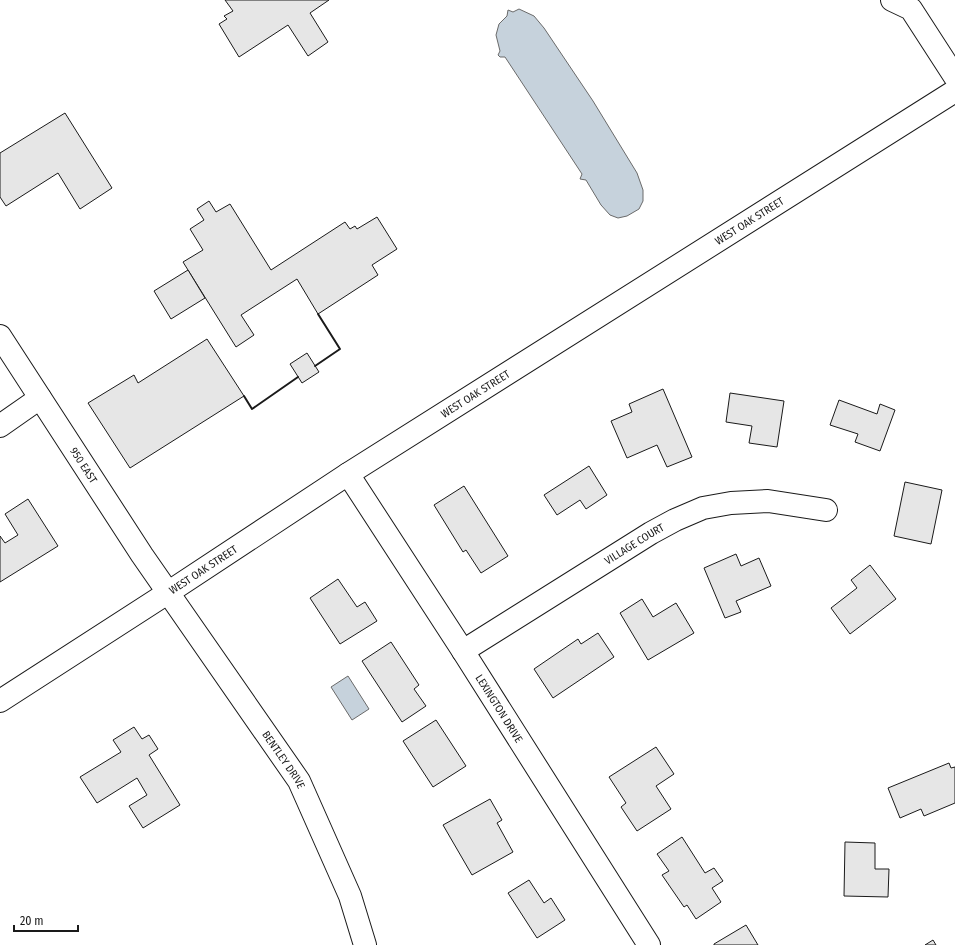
<svg xmlns="http://www.w3.org/2000/svg" width="955" height="945" font-family="'Fira Sans Condensed',sans-serif">
<style>
.water{fill:#c6d2dc;stroke:#6a6a6a}
.building{fill:#e6e6e6;stroke:#1a1a1a}
.lines{fill:none;stroke-linecap:round;stroke-linejoin:round}
.minor-casing{stroke:#1a1a1a;stroke-width:24}
.major-casing{stroke:#1a1a1a;stroke-width:24}
.minor{stroke:#fff;stroke-width:22}
.major{stroke:#fff;stroke-width:22}
.wall{stroke:#1a1a1a;stroke-width:2}
.labels{text-anchor:middle;stroke-width:3;stroke-linejoin:round;paint-order:stroke}
.street-label{font-size:11px;fill:#1a1a1a;stroke:#fff}
</style>
<rect width="100%" height="100%" fill="#fff"/>
<!-- water -->
<g class="water">
<polygon points="519,9 534,16 544,28 593,101 637,173 643,190 643,201 639,209 627,216 618,218 610,215 601,205 586,180 580,179 582,174 505,57 500,57 498,55 500,51 496,35 499,24 507,16 508,10 513,12"/>
<polygon points="348,676 369,709 352,720 331,687"/>
</g>
<!-- building -->
<g class="building">
<polygon points="225,0 329,0 310,13 328,42 308,56 288,25 239,57 219,24 227,19 224,16 233,11"/>
<polygon points="65,113 112,188 80,209 58,173 6,206 0,197 0,153"/>
<polygon points="209,201 216,212 230,204 271,270 345,222 350,229 355,226 357,229 377,217 397,249 372,265 378,275 318,314 297,279 241,315 254,335 236,347 183,262 203,250 190,229 204,220 197,209"/>
<polygon points="188,270 205,298 171,319 154,291"/>
<polygon points="207,339 244,396 130,468 88,403 134,375 138,383"/>
<polygon points="307,353 319,372 302,383 290,364"/>
<polygon points="663,389 692,457 667,467 657,445 627,458 611,421 632,412 629,404"/>
<polygon points="730,393 784,401 777,447 749,443 752,426 726,422"/>
<polygon points="839,400 877,414 880,404 895,410 880,451 855,442 858,434 830,425"/>
<polygon points="589,466 607,495 586,509 580,500 557,515 544,495"/>
<polygon points="905,482 942,490 931,544 894,536"/>
<polygon points="464,486 508,556 481,573 466,550 463,552 434,505"/>
<polygon points="28,499 58,546 0,582 0,536 5,543 18,535 5,514"/>
<polygon points="736,554 741,566 759,558 771,586 736,601 741,612 725,618 704,568"/>
<polygon points="870,565 896,599 850,634 831,608 857,588 851,580"/>
<polygon points="338,579 357,607 365,602 377,621 340,644 310,598"/>
<polygon points="642,599 653,617 676,603 694,633 648,660 620,613"/>
<polygon points="598,633 614,657 553,698 534,669 578,639 581,644"/>
<polygon points="391,642 419,685 414,689 426,706 402,722 362,661"/>
<polygon points="436,720 466,766 433,787 403,741"/>
<polygon points="134,727 142,739 149,735 158,749 149,755 180,805 143,828 129,806 147,795 137,778 97,803 80,777 121,752 113,740"/>
<polygon points="656,747 674,774 656,786 671,809 637,831 621,807 626,803 609,777"/>
<polygon points="949,763 951,768 955,767 955,803 924,816 921,809 900,818 888,788"/>
<polygon points="490,799 502,820 497,823 513,852 472,875 443,825"/>
<polygon points="682,837 705,873 714,868 723,881 712,888 721,902 696,919 687,905 684,907 662,875 669,871 657,854"/>
<polygon points="845,842 875,843 875,869 889,869 888,897 844,896"/>
<polygon points="529,880 544,903 551,898 565,920 537,938 508,893"/>
<polygon points="746,925 758,945 714,945 714,944"/>
<polygon points="933,940 936,945 925,945"/>
</g>
<g class="lines">
<defs>
<g id="minor">
<polyline points="892,0 911,9 955,77"/>
<path id="s1" d="M0,336L142,555L299,781L350,896L365,945"/>
<polyline points="0,426 40,398"/>
<path id="s2" d="M348,474L463,651L649,945"/>
<path id="s3" d="M463,651L651,533L675,520L703,508L731,503L768,501L826,510"/>
</g>
<g id="major">
<path id="s4" d="M0,701L169,592L348,474L955,91"/>
</g>
</defs>
<!-- minor casing -->
<use href="#minor" class="minor-casing"/>
<!-- major casing -->
<use href="#major" class="major-casing"/>
<!-- minor -->
<use href="#minor" class="minor"/>
<!-- major -->
<use href="#major" class="major"/>
<!-- wall -->
<g class="wall">
<polyline points="315,366 340,349 318,314"/>
<polyline points="244,396 252,409 298,377"/>
</g>
</g>
<g class="labels">
<!-- street labels -->
<g class="street-label">
<text dy="4" stroke="none"><textPath href="#s4" startOffset="890">WEST OAK STREET</textPath></text>
<text dy="4" stroke="none"><textPath href="#s4" startOffset="566">WEST OAK STREET</textPath></text>
<text dy="4" stroke="none"><textPath href="#s1" startOffset="154">950 EAST</textPath></text>
<text dy="4" stroke="none"><textPath href="#s3" startOffset="202">VILLAGE COURT</textPath></text>
<text dy="4" stroke="none"><textPath href="#s4" startOffset="242">WEST OAK STREET</textPath></text>
<text dy="4" stroke="none"><textPath href="#s2" startOffset="279">LEXINGTON DRIVE</textPath></text>
<text dy="4" stroke="none"><textPath href="#s1" startOffset="510">BENTLEY DRIVE</textPath></text>
</g>
</g>
<!-- scale -->
<path d="M14 925v6h64v-6" fill="none" stroke="#1a1a1a" stroke-width="2"/>
<text x="20" y="925" font-size="12" fill="#1a1a1a" stroke="#ffffff" stroke-width="3" paint-order="stroke">20 m</text>
</svg>
